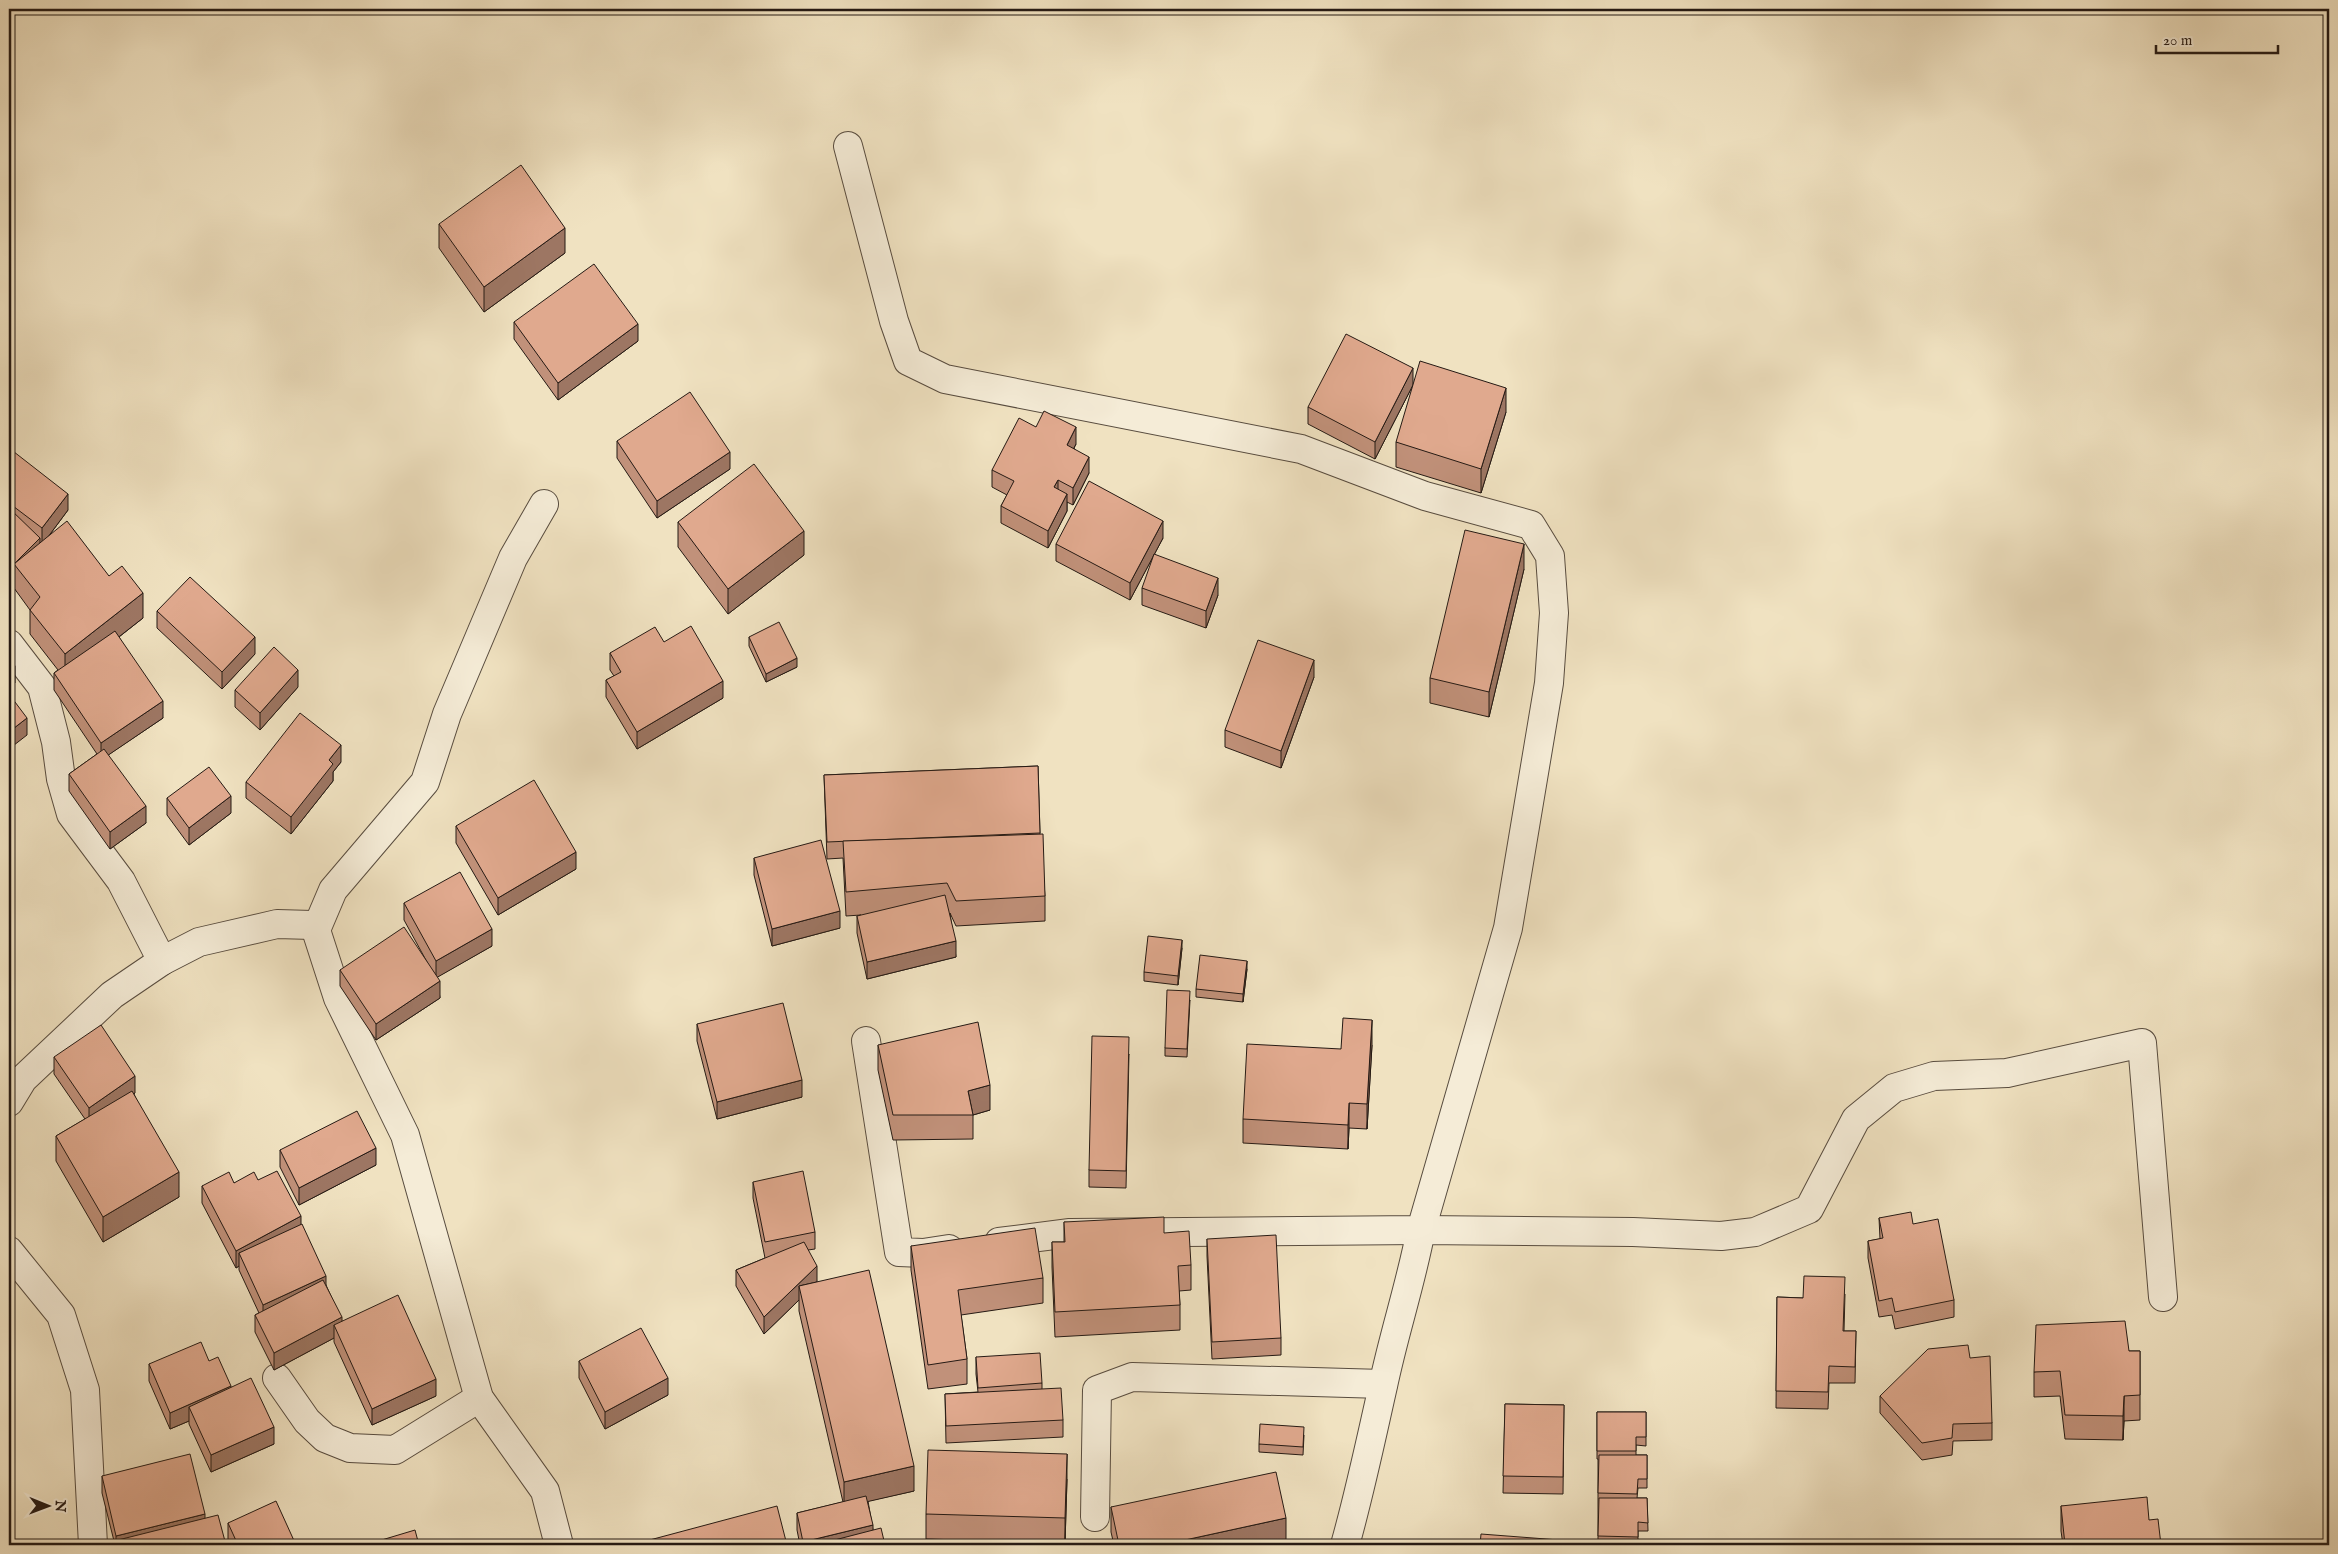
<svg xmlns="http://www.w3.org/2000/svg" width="2338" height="1554" font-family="'IM FELL English',serif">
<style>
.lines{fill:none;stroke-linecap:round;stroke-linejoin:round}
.street-casing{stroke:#584c3f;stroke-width:30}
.street{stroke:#f5ecd7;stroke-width:28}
.wall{fill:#c1917a;stroke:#251a14}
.shaded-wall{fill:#9d7663;stroke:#251a14}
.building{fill:#e0a98e;stroke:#251a14}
</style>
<rect width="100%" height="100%" fill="#f0e2c1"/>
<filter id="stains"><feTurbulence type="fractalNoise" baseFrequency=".004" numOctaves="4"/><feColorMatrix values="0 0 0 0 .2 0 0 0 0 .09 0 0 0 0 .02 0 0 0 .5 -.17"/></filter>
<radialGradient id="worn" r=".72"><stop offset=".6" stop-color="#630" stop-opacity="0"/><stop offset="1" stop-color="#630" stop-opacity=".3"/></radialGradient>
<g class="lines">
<defs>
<g id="street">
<polyline points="848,146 894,321 908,361 945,379 1301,449 1425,496 1531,525 1550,556 1554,613 1549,683 1508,928 1421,1230 1070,1233 999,1242"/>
<polyline points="544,504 513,558 447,714 425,782 333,890 316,930 338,998 405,1135 479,1398 545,1491 559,1545"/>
<polyline points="9,644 42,687 56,742 61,779 71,814 121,881 162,961"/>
<polyline points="866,1041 899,1252 923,1253 949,1249"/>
<polyline points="9,1102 23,1079 112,995 162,961 199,942 277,924 312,925 316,930"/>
<polyline points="9,1251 61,1315 85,1390 93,1545"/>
<polyline points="277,1378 307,1421 325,1438 350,1448 395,1450 479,1398"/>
<polyline points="1095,1517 1097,1390 1132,1377 1383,1384"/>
<path d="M1345,1545C1360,1492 1371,1439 1383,1386C1394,1333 1411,1283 1421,1230L1633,1232L1721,1236L1755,1232L1809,1209L1856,1119L1894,1088L1934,1076L2007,1073L2142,1043L2163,1297"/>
</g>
</defs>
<!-- street casing -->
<use href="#street" class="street-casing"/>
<!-- street -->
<use href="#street" class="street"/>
</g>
<!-- wall -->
<g class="wall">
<polygon points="439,224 565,253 484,312 439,248"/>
<polygon points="514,322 638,341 558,400 514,339"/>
<polygon points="1413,385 1375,459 1308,424 1308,407"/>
<polygon points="1506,412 1481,493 1396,467 1396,442"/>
<polygon points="1036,427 1076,444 1074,448 1089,473 1073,505 1067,502 1067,511 1048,548 1001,523 1001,506 1007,495 992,487 992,470"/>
<polygon points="617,441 730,469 657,518 617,458"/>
<polygon points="9,448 68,510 48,537 109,576 143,618 119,637 163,718 108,755 146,823 110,849 69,791 69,774 97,754 54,690 54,673 58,670 30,634 30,610 14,588 14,582 9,587"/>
<polygon points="678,522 804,555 728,614 678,547"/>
<polygon points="1163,538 1130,600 1056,561 1056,544"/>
<polygon points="1524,569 1489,717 1430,703 1430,678"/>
<polygon points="1142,588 1218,595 1206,628 1142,605"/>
<polygon points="157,611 255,654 222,689 157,628"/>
<polygon points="749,637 797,667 766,682 749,646"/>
<polygon points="664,642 723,698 637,749 606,697 606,680 614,676 610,670 610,653"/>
<polygon points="1314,677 1281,768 1225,747 1225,730"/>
<polygon points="298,687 260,730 235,707 235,690"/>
<polygon points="341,762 333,772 333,781 291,834 246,798 246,782"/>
<polygon points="1038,766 1040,834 1045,896 1045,921 956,926 950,913 956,957 867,979 857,933 857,916 861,915 846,916 843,858 827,859 824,775"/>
<polygon points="167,798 231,813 189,845 167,815"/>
<polygon points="456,826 576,869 498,915 456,843"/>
<polygon points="754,858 840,928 772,946 754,875"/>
<polygon points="404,903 492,946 437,977 440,998 376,1040 340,986 340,970 427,962 404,920"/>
<polygon points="1182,948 1178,985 1144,981 1144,972"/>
<polygon points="1247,969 1243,1002 1196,997 1196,989"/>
<polygon points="1190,1000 1187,1057 1165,1056 1165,1048"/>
<polygon points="697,1024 802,1097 717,1119 697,1041"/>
<polygon points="878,1045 990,1110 973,1115 973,1139 893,1140 878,1070"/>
<polygon points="1372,1045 1367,1129 1349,1128 1348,1149 1243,1143 1243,1119 1341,1049"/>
<polygon points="1129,1054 1126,1188 1089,1187 1089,1170"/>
<polygon points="54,1057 135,1093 134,1094 179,1197 103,1242 56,1161 56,1136 85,1119 54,1074"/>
<polygon points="280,1150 376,1165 299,1205 280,1167"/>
<polygon points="258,1180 301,1224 326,1285 342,1321 436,1396 372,1425 334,1342 334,1338 274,1370 255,1332 255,1315 259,1313 239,1270 239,1266 236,1268 202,1203 202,1186 234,1183"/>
<polygon points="753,1182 815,1232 815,1249 808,1250 817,1282 914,1491 868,1501 873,1530 885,1545 800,1545 797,1530 797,1513 843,1502 799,1311 799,1300 764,1334 736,1286 736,1270 765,1258 753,1198"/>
<polygon points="1879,1218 1913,1224 1954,1300 1954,1317 1895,1329 1892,1315 1879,1317 1868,1258 1868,1241 1880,1239"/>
<polygon points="1064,1222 1164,1233 1191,1265 1191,1290 1179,1291 1180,1305 1180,1330 1055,1337 1052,1267 1052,1242 1064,1242"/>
<polygon points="1207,1239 1281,1338 1281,1355 1212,1359 1207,1256"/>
<polygon points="911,1246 1043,1278 1043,1303 961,1315 967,1359 967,1384 928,1389 911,1270"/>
<polygon points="1845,1294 1844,1331 1856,1331 1855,1383 1829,1383 1828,1409 1776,1408 1777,1297 1803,1298"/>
<polygon points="2129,1351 2140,1351 2140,1420 2124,1421 2123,1440 2065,1439 2060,1396 2034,1397 2034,1372"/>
<polygon points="976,1357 1042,1383 1042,1389 1063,1420 1063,1437 946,1443 945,1394 978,1392 976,1374"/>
<polygon points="1970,1358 1992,1423 1992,1440 1953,1441 1952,1455 1922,1460 1880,1413 1880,1396"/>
<polygon points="209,1361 231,1387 274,1444 211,1472 189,1424 189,1421 170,1429 149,1381 149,1364"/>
<polygon points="579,1361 668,1395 605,1429 579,1378"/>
<polygon points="1505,1404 1564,1405 1563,1494 1503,1493"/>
<polygon points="1597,1412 1646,1412 1646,1446 1636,1445 1636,1455 1647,1455 1647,1488 1638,1488 1637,1498 1647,1498 1648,1531 1638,1531 1638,1542 1598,1545 1598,1459 1597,1459"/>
<polygon points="1304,1435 1303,1455 1259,1452 1259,1444"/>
<polygon points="102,1476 205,1518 226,1545 115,1545 102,1493"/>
<polygon points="1067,1479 1065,1543 926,1539 926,1514"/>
<polygon points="2061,1506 2149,1520 2161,1545 2063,1545 2061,1531"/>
<polygon points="1111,1507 1286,1543 1275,1545 1114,1545 1111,1532"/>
<polygon points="228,1523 296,1545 231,1545 228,1540"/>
</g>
<!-- shaded-wall -->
<g class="shaded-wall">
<polygon points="565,228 565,253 484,312 484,287"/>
<polygon points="638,324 638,341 558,400 558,383"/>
<polygon points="1413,368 1413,385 1375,459 1375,442"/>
<polygon points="1506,388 1506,412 1481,493 1481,469"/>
<polygon points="1076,427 1076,444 1067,461 1067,445"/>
<polygon points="730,452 730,469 657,518 657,501"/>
<polygon points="1089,457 1089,473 1073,505 1073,488"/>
<polygon points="1058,480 1058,497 1054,487"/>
<polygon points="68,494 68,510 42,545 42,528"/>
<polygon points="1067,494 1067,511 1048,548 1048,531"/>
<polygon points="1163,521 1163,538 1130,600 1130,583"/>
<polygon points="804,531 804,555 728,614 728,589"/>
<polygon points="40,538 40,554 14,564"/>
<polygon points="1524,544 1524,569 1489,717 1489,692"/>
<polygon points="14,565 14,582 9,587 9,570"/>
<polygon points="1218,578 1218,595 1206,628 1206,611"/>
<polygon points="143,593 143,618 65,679 65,654"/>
<polygon points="255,637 255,654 222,689 222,672"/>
<polygon points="797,658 797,667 766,682 766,674"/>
<polygon points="1314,660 1314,677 1281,768 1281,751"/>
<polygon points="15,666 15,683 9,688 9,671"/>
<polygon points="298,670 298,687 260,730 260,713"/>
<polygon points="723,681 723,698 637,749 637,732"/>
<polygon points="163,701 163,718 101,760 101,743"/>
<polygon points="27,718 27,735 9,749 9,732"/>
<polygon points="341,745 341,762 333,772 333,781 291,834 291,817 329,760"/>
<polygon points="231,796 231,813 189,845 189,828"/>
<polygon points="146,806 146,823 110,849 110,832"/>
<polygon points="576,852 576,869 498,915 498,898"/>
<polygon points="840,911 840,928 772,946 772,929"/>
<polygon points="492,929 492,946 436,978 436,961"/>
<polygon points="1182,940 1182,948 1178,985 1178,976"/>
<polygon points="956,941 956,957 867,979 867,962"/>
<polygon points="1247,961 1247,969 1243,1002 1243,994"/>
<polygon points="440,981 440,998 376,1040 376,1024"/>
<polygon points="1372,1020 1372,1045 1367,1129 1367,1104"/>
<polygon points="135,1076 135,1093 89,1125 89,1108"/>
<polygon points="802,1080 802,1097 717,1119 717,1102"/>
<polygon points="990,1085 990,1110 973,1115 968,1091"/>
<polygon points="1349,1103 1349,1128 1348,1149 1348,1125"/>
<polygon points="376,1148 376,1165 299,1205 299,1188"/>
<polygon points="179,1172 179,1197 103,1242 103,1217"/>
<polygon points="301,1216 301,1233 239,1253 239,1266 236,1268 236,1251"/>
<polygon points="817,1266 817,1282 799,1286 799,1300 764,1334 764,1317"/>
<polygon points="326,1276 326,1292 263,1321 263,1305"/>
<polygon points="342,1317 342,1334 334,1325 334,1338 274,1370 274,1353"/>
<polygon points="668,1378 668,1395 605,1429 605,1412"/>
<polygon points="436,1379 436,1396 372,1425 372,1409"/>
<polygon points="231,1386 231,1402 189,1407 189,1421 170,1429 170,1413"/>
<polygon points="2124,1396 2124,1421 2123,1440 2123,1416"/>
<polygon points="274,1427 274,1444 211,1472 211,1455"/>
<polygon points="1067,1454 1067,1479 1065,1543 1065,1518"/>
<polygon points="914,1466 914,1491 844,1507 844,1482"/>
<polygon points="205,1514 205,1531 118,1540 118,1545 116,1545 116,1536"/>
<polygon points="1286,1518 1286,1543 1275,1545 1162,1545"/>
<polygon points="873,1525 873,1542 823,1543 823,1545 803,1545 803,1542"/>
</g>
<!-- building -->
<g class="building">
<polygon points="521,165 565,228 484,287 439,224"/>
<polygon points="594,264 638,324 558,383 514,322"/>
<polygon points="1346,334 1413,368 1375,442 1308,407"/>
<polygon points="1420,361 1506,388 1481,469 1396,442"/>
<polygon points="690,392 730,452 657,501 617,441"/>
<polygon points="1044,411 1076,427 1067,445 1089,457 1073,488 1058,480 1054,487 1067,494 1048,531 1001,506 1014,481 992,470 1019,418 1036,427"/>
<polygon points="9,448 68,494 42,528 9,503"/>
<polygon points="754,464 804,531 728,589 678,522"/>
<polygon points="1089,481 1163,521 1130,583 1056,544"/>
<polygon points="9,508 40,538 14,564 14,565 9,570"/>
<polygon points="67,521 109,576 122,566 143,593 65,654 30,610 40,597 14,564"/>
<polygon points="1465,530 1524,544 1489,692 1430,678"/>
<polygon points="1154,554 1218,578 1206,611 1142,588"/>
<polygon points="190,577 255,637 222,672 157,611"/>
<polygon points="779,622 797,658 766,674 749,637"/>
<polygon points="691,626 723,681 637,732 606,680 621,672 610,653 655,627 664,642"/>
<polygon points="115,631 163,701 101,743 54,673"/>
<polygon points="1258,640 1314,660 1281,751 1225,730"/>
<polygon points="274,647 298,670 260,713 235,690"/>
<polygon points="9,657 15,666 9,671"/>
<polygon points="9,694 27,718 9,732"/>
<polygon points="300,713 341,745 329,760 333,764 291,817 246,782"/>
<polygon points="104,749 146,806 110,832 69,774"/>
<polygon points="1038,766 1040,833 827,842 824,775"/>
<polygon points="209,767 231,796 189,828 167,798"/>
<polygon points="534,780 576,852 498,898 456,826"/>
<polygon points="1043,834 1045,896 956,901 947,883 846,892 843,841"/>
<polygon points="821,840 840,911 772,929 754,858"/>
<polygon points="460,872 492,929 436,961 404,903"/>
<polygon points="945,895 956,941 867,962 857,916"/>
<polygon points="404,927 440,981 376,1024 340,970"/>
<polygon points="1148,936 1182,940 1178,976 1144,972"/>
<polygon points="1200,955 1247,961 1243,994 1196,989"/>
<polygon points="1167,990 1190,991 1187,1049 1165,1048"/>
<polygon points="783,1003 802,1080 717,1102 697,1024"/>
<polygon points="1343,1018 1372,1020 1367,1104 1349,1103 1348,1125 1243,1119 1247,1044 1341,1049"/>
<polygon points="978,1022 990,1085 968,1091 973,1115 893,1115 878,1045"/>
<polygon points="101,1025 135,1076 89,1108 54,1057"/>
<polygon points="1092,1036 1129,1037 1126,1171 1089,1170"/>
<polygon points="132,1091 179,1172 103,1217 56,1136"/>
<polygon points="357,1111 376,1148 299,1188 280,1150"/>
<polygon points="277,1171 301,1216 236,1251 202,1186 229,1172 234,1183 254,1172 258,1180"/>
<polygon points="803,1171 815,1232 765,1242 753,1182"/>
<polygon points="1911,1212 1913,1224 1938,1219 1954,1300 1895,1312 1892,1298 1879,1301 1868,1241 1883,1238 1879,1218"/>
<polygon points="1164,1217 1164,1233 1189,1231 1191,1265 1178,1266 1180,1305 1055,1312 1052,1242 1065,1242 1064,1222"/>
<polygon points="302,1224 326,1276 263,1305 239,1253"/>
<polygon points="1035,1228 1043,1278 958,1290 967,1359 928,1365 911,1246"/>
<polygon points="1276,1235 1281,1338 1212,1342 1207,1239"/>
<polygon points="804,1242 817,1266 764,1317 736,1270"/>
<polygon points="869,1270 914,1466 844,1482 799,1286"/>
<polygon points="1804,1276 1845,1277 1843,1331 1856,1331 1855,1367 1829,1366 1828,1392 1776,1391 1777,1297 1803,1298"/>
<polygon points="323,1280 342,1317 274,1353 255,1315"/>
<polygon points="398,1295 436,1379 372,1409 334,1325"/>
<polygon points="2125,1321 2129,1351 2140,1351 2140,1395 2124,1396 2123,1416 2065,1415 2060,1371 2034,1372 2036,1325"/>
<polygon points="641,1328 668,1378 605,1412 579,1361"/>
<polygon points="201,1342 209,1361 218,1357 231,1386 170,1413 149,1364"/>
<polygon points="1968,1345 1970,1358 1990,1356 1992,1423 1953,1424 1952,1438 1922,1443 1880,1396 1928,1349"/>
<polygon points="1040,1353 1042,1383 978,1388 976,1357"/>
<polygon points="251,1378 274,1427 211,1455 189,1407"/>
<polygon points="1061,1388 1063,1420 946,1426 945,1394"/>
<polygon points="1505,1404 1564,1405 1563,1477 1503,1476"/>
<polygon points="1597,1412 1646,1412 1646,1437 1636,1437 1636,1451 1597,1451"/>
<polygon points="1260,1424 1304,1427 1303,1447 1259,1444"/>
<polygon points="928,1450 1067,1454 1065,1518 926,1514"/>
<polygon points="190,1454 205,1514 116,1536 102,1476"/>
<polygon points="1599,1455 1647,1455 1647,1479 1638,1479 1637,1494 1598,1493"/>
<polygon points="1276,1472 1286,1518 1162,1545 1119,1545 1111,1507"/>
<polygon points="866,1496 873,1525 803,1542 797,1513"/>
<polygon points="2147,1497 2149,1520 2158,1519 2161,1545 2065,1545 2061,1506"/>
<polygon points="1599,1498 1647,1498 1648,1523 1638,1522 1638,1537 1598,1536"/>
<polygon points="276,1501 296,1545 238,1545 228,1523"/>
<polygon points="777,1506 787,1545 631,1545"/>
<polygon points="218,1515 226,1545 120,1545 118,1540"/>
<polygon points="881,1528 885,1545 823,1545 823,1543"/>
<polygon points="415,1530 419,1545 365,1545"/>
<polygon points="1481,1534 1572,1541 1571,1545 1480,1545"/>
<rect x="1600" y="1542" width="49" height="3"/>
</g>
<!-- margin -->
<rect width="2338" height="1554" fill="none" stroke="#f0e2c1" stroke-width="30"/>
<rect x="10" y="10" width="2318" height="1534" fill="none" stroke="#251a14" stroke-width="2.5"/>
<rect x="15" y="15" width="2308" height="1524" fill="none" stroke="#251a14"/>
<!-- north arrow -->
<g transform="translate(48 1506) rotate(91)" stroke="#f5ecd7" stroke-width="4" paint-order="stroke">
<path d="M0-4L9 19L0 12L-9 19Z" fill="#251a14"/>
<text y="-8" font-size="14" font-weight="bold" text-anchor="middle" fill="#251a14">N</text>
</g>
<!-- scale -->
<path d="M2156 45v8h122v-8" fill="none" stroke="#251a14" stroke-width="2.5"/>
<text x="2163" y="45" font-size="15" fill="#251a14" stroke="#f5ecd7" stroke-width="4" paint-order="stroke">20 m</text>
<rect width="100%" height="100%" filter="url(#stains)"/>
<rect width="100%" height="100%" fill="url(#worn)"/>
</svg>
